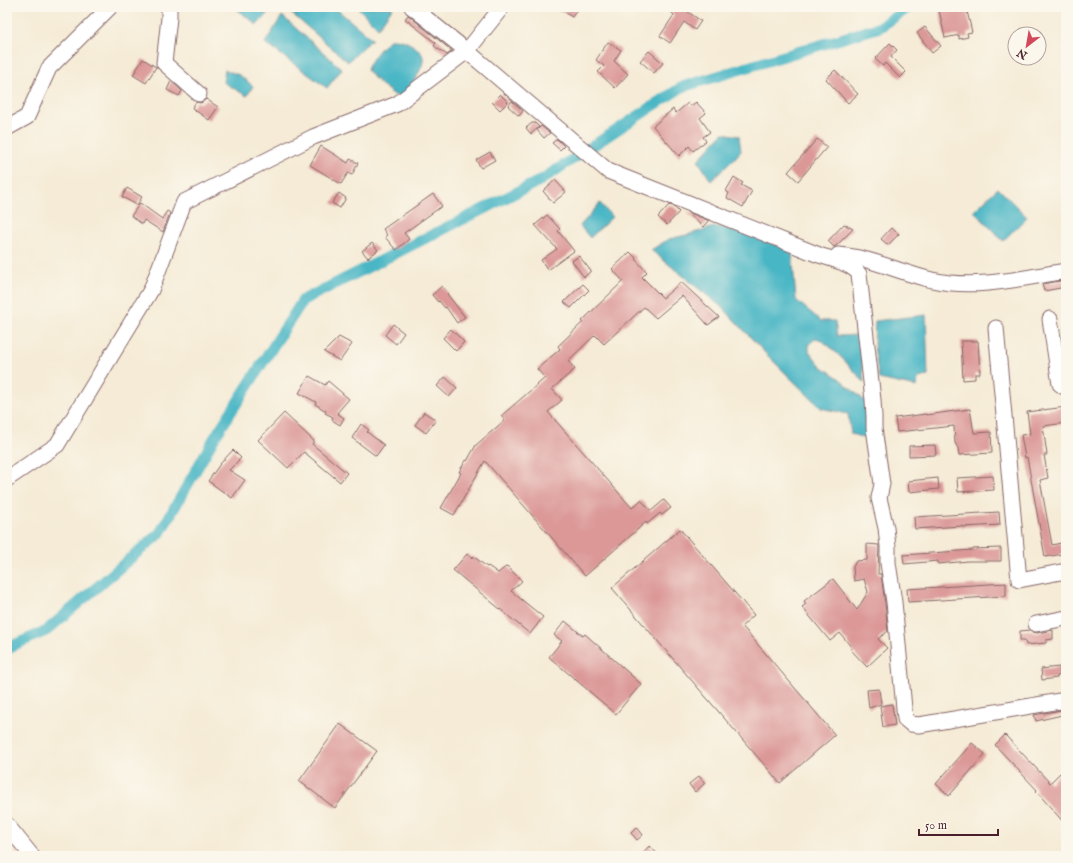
<svg xmlns="http://www.w3.org/2000/svg" width="1073" height="863" font-family="'IM FELL English',serif">
<style>
.water{fill:#49b6c5;stroke:#4a6a78}
.lines{fill:none;stroke-linecap:round;stroke-linejoin:round}
.canal{stroke:#49b6c5;stroke-width:11}
.building{fill:#db9897}
.minor-casing{stroke:#866667;stroke-width:17}
.minor{stroke:#fff;stroke-width:15}
</style>
<rect width="100%" height="100%" fill="#fbf7ec"/>
<filter id="ink" filterUnits="userSpaceOnUse"><feTurbulence type="fractalNoise" baseFrequency=".025" numOctaves="2"/><feDisplacementMap in="SourceGraphic" scale="8" xChannelSelector="R" yChannelSelector="G"/><feConvolveMatrix kernelMatrix="1 2 1 2 8 2 1 2 1" color-interpolation-filters="sRGB"/></filter>
<filter id="wash" filterUnits="userSpaceOnUse"><feTurbulence type="fractalNoise" baseFrequency=".012" numOctaves="4" result="noise"/><feDisplacementMap in="SourceGraphic" scale="16" xChannelSelector="R" yChannelSelector="G"/><feGaussianBlur stdDeviation="0.9" result="paint"/><feColorMatrix in="noise" values="0 0 0 0 0 0 0 0 0 0 0 0 0 0 0 0 0 1.4 0 .05"/><feComposite in="paint" operator="in"/></filter>
<g filter="url(#wash)">
<rect width="100%" height="100%" fill="#f5ebd6"/>
<!-- water -->
<g class="water">
<polygon points="234,7 273,7 257,25"/>
<polygon points="293,7 334,7 372,39 348,62 290,12"/>
<polygon points="357,7 393,7 378,28"/>
<polygon points="282,16 342,69 327,88 265,43"/>
<path d="M392,39C401,39 408,42 415,47C419,50 422,53 423,57C425,68 409,88 403,97C401,97 398,97 397,96C391,94 370,75 367,70C369,62 384,42 392,39Z"/>
<polygon points="225,70 239,75 253,86 247,96 223,82"/>
<polygon points="723,133 739,136 741,151 733,160 711,181 698,160"/>
<polygon points="998,188 1027,217 1003,241 974,211"/>
<polygon points="600,203 612,217 590,238 580,226"/>
<path d="M714,227H721L763,239L792,252L796,300L821,321H835L837,336L860,335L864,382C854,371 828,341 816,338L809,344V351L821,366L840,379L866,402L869,439L851,434L848,414L821,408L766,354L724,309L651,250L669,239L687,235Z"/>
<polygon points="926,315 928,376 918,378 917,387 879,379 874,346 875,321"/>
</g>
<g class="lines">
<!-- canal -->
<polyline class="canal" points="7,650 14,645 46,631 160,533 215,437 303,300 541,180 682,87 880,27 909,7"/>
</g>
<g id="blocks">
<!-- building -->
<g class="building">
<polygon points="557,7 579,7 572,17"/>
<polygon points="675,7 681,7 701,21 695,30 684,22 670,43 660,36 674,15 671,12"/>
<polygon points="947,7 966,7 972,32 967,33 968,37 959,39 959,35 945,38 939,10 947,8"/>
<polygon points="408,15 452,51 447,55 434,46 436,43 405,19"/>
<polygon points="925,27 941,46 932,53 917,33"/>
<polygon points="608,42 621,50 614,61 628,74 615,88 598,72 604,66 596,60"/>
<polygon points="890,43 897,50 891,57 906,72 900,78 885,63 883,66 875,59"/>
<polygon points="649,51 663,63 654,73 640,61"/>
<polygon points="143,59 156,67 146,83 133,75"/>
<polygon points="835,70 858,94 848,103 826,79"/>
<polygon points="171,81 182,91 179,96 167,90"/>
<polygon points="500,94 508,102 500,110 492,102"/>
<polygon points="206,99 218,107 209,120 192,108 196,102 201,103"/>
<polygon points="512,101 523,111 519,116 508,106"/>
<polygon points="696,102 706,113 700,118 710,132 703,137 706,141 693,151 689,146 679,156 653,126 673,109 676,113 688,103 691,106"/>
<polygon points="532,123 535,123 539,127 531,134 526,128"/>
<polygon points="541,126 550,133 544,138 537,130"/>
<polygon points="557,139 564,146 560,150 552,143"/>
<polygon points="817,139 827,147 798,181 788,172"/>
<polygon points="321,146 348,163 350,159 358,163 352,175 348,173 341,184 310,165"/>
<polygon points="490,152 495,160 481,168 476,160"/>
<polygon points="734,177 743,183 741,185 752,191 743,207 727,198 729,193 726,191"/>
<polygon points="555,180 566,192 553,203 543,191"/>
<polygon points="127,188 142,197 137,205 122,197"/>
<polygon points="339,193 346,198 340,208 332,203"/>
<polygon points="433,194 442,206 404,233 409,239 396,250 385,237 387,235 383,229"/>
<polygon points="140,203 162,219 167,211 170,213 163,232 144,220 142,224 131,216"/>
<polygon points="669,205 673,206 679,212 667,225 658,217"/>
<polygon points="687,212 708,220 708,221 703,227"/>
<polygon points="547,215 560,229 558,231 574,251 548,270 541,260 557,249 535,225"/>
<polygon points="844,224 853,229 836,246 834,247 828,241"/>
<polygon points="891,228 899,234 888,245 881,239"/>
<polygon points="372,243 378,250 368,258 362,251"/>
<polygon points="630,252 636,258 635,259 647,272 642,277 663,298 681,282 719,317 708,325 682,296 656,318 644,307 604,344 595,335 568,361 575,369 552,389 562,400 548,412 632,508 641,500 651,511 664,500 671,508 662,515 660,513 647,524 646,522 585,576 485,461 454,515 441,508 461,473 459,472 466,460 467,461 476,445 505,420 501,416 545,378 537,369 560,349 558,346 583,322 582,321 623,281 612,269"/>
<polygon points="579,256 591,271 584,277 572,261"/>
<polygon points="1066,280 1066,287 1044,291 1042,284"/>
<polygon points="583,284 589,290 571,308 564,302"/>
<polygon points="442,286 448,293 447,294 465,317 457,323 446,307 445,308 439,301 438,302 432,295"/>
<polygon points="393,324 404,333 396,344 385,335"/>
<polygon points="451,329 464,342 456,351 443,338"/>
<polygon points="339,337 352,344 340,361 324,352"/>
<polygon points="961,341 978,341 980,374 975,374 975,379 963,380"/>
<polygon points="309,376 325,385 328,381 349,399 337,413 344,418 340,425 332,420 333,417 325,413 326,411 315,404 316,402 299,393"/>
<polygon points="445,377 457,388 449,397 437,386"/>
<polygon points="1066,407 1066,423 1043,426 1047,455 1044,455 1048,478 1040,480 1052,545 1061,543 1063,554 1045,557 1027,457 1025,458 1021,435 1030,434 1027,412"/>
<polygon points="970,409 974,433 991,432 992,453 959,455 958,448 955,443 954,426 897,432 895,418 926,414 926,415"/>
<polygon points="424,412 436,420 426,433 415,425"/>
<polygon points="284,413 314,441 312,444 347,473 340,482 304,452 288,468 258,440"/>
<polygon points="361,424 369,430 367,432 384,445 376,456 352,438"/>
<polygon points="935,445 936,455 909,456 909,446"/>
<polygon points="233,450 241,458 229,470 245,480 232,498 208,481 220,464"/>
<polygon points="993,476 994,490 958,492 957,478"/>
<polygon points="938,478 939,489 909,492 908,481"/>
<polygon points="999,512 1000,525 962,527 962,526 915,529 914,517"/>
<polygon points="680,529 754,615 742,626 835,735 780,783 612,588"/>
<polygon points="867,544 879,545 878,574 881,574 885,603 888,631 878,639 887,648 867,667 851,650 852,648 840,633 830,641 802,607 806,604 804,601 833,579 857,610 868,592 864,579 854,581 853,567 856,561 867,560"/>
<polygon points="1001,548 1001,561 968,561 938,564 938,561 904,564 903,555 973,550 973,549"/>
<polygon points="467,554 472,558 473,556 487,567 488,566 498,573 507,566 522,581 511,591 543,617 530,634 453,570"/>
<polygon points="1006,583 1006,596 908,602 907,589"/>
<polygon points="565,621 583,636 585,634 641,684 616,714 549,657 562,641 554,635"/>
<polygon points="1030,630 1033,632 1037,633 1053,630 1053,639 1046,640 1046,643 1026,645 1025,640 1020,640 1020,631"/>
<polygon points="1059,667 1060,675 1057,676 1057,678 1042,680 1041,669"/>
<polygon points="879,689 881,704 869,708 867,690"/>
<polygon points="892,704 895,725 883,727 880,706"/>
<polygon points="1066,709 1066,714 1036,721 1034,715"/>
<polygon points="340,724 377,751 335,808 299,781"/>
<polygon points="1005,735 1050,783 1060,773 1066,778 1066,825 1036,791 1037,790 995,745"/>
<polygon points="972,743 985,754 949,796 936,784"/>
<polygon points="699,776 705,783 695,792 689,784"/>
<polygon points="637,827 643,835 637,840 631,833"/>
<polygon points="649,846 660,856 640,856"/>
</g>
</g>
</g>
<g filter="url(#ink)">
<use href="#blocks" fill-opacity="0" stroke="#866667" stroke-width="1"/>
<g class="lines">
<defs>
<g id="minor">
<polyline points="169,7 169,18 164,63 199,94"/>
<path d="M412,7L467,51L608,171L819,255C831,259 852,263 859,274L873,400L874,416V428L882,484L879,498L886,528L888,547V563L894,602L905,719L911,724L919,725L1066,700"/>
<polyline points="7,128 27,117 49,68 110,7"/>
<path d="M838,255C871,257 900,273 932,280C975,290 1023,278 1066,271"/>
<polyline points="1050,319 1060,384 1066,388"/>
<polyline points="996,328 1019,580 1066,571"/>
<polyline points="7,479 57,445 151,290 184,202 313,137 397,104 467,51 502,7"/>
<polyline points="1036,624 1066,618"/>
<polyline points="7,825 32,856"/>
</g>
</defs>
<!-- minor casing -->
<use href="#minor" class="minor-casing"/>
<!-- minor -->
<use href="#minor" class="minor"/>
</g>
</g>
<!-- margin -->
<rect width="1073" height="863" fill="none" stroke="#fbf7ec" stroke-width="24"/>
<!-- north arrow -->
<g transform="translate(1027 46) rotate(211)"><circle r="19" fill="#fbf7ec" stroke="#b4a19f"/>
<path d="M0-3L7 15L0 10L-7 15Z" fill="#d1495b"/>
<text y="-6" font-size="11" font-weight="bold" text-anchor="middle" fill="#4a1f2b">N</text>
</g>
<!-- scale -->
<path d="M919 829v6h79v-6" fill="none" stroke="#4a1f2b" stroke-width="2"/>
<text x="925" y="829" font-size="12" fill="#4a1f2b" stroke="#fbf7ec" stroke-width="3" paint-order="stroke">50 m</text>
</svg>
